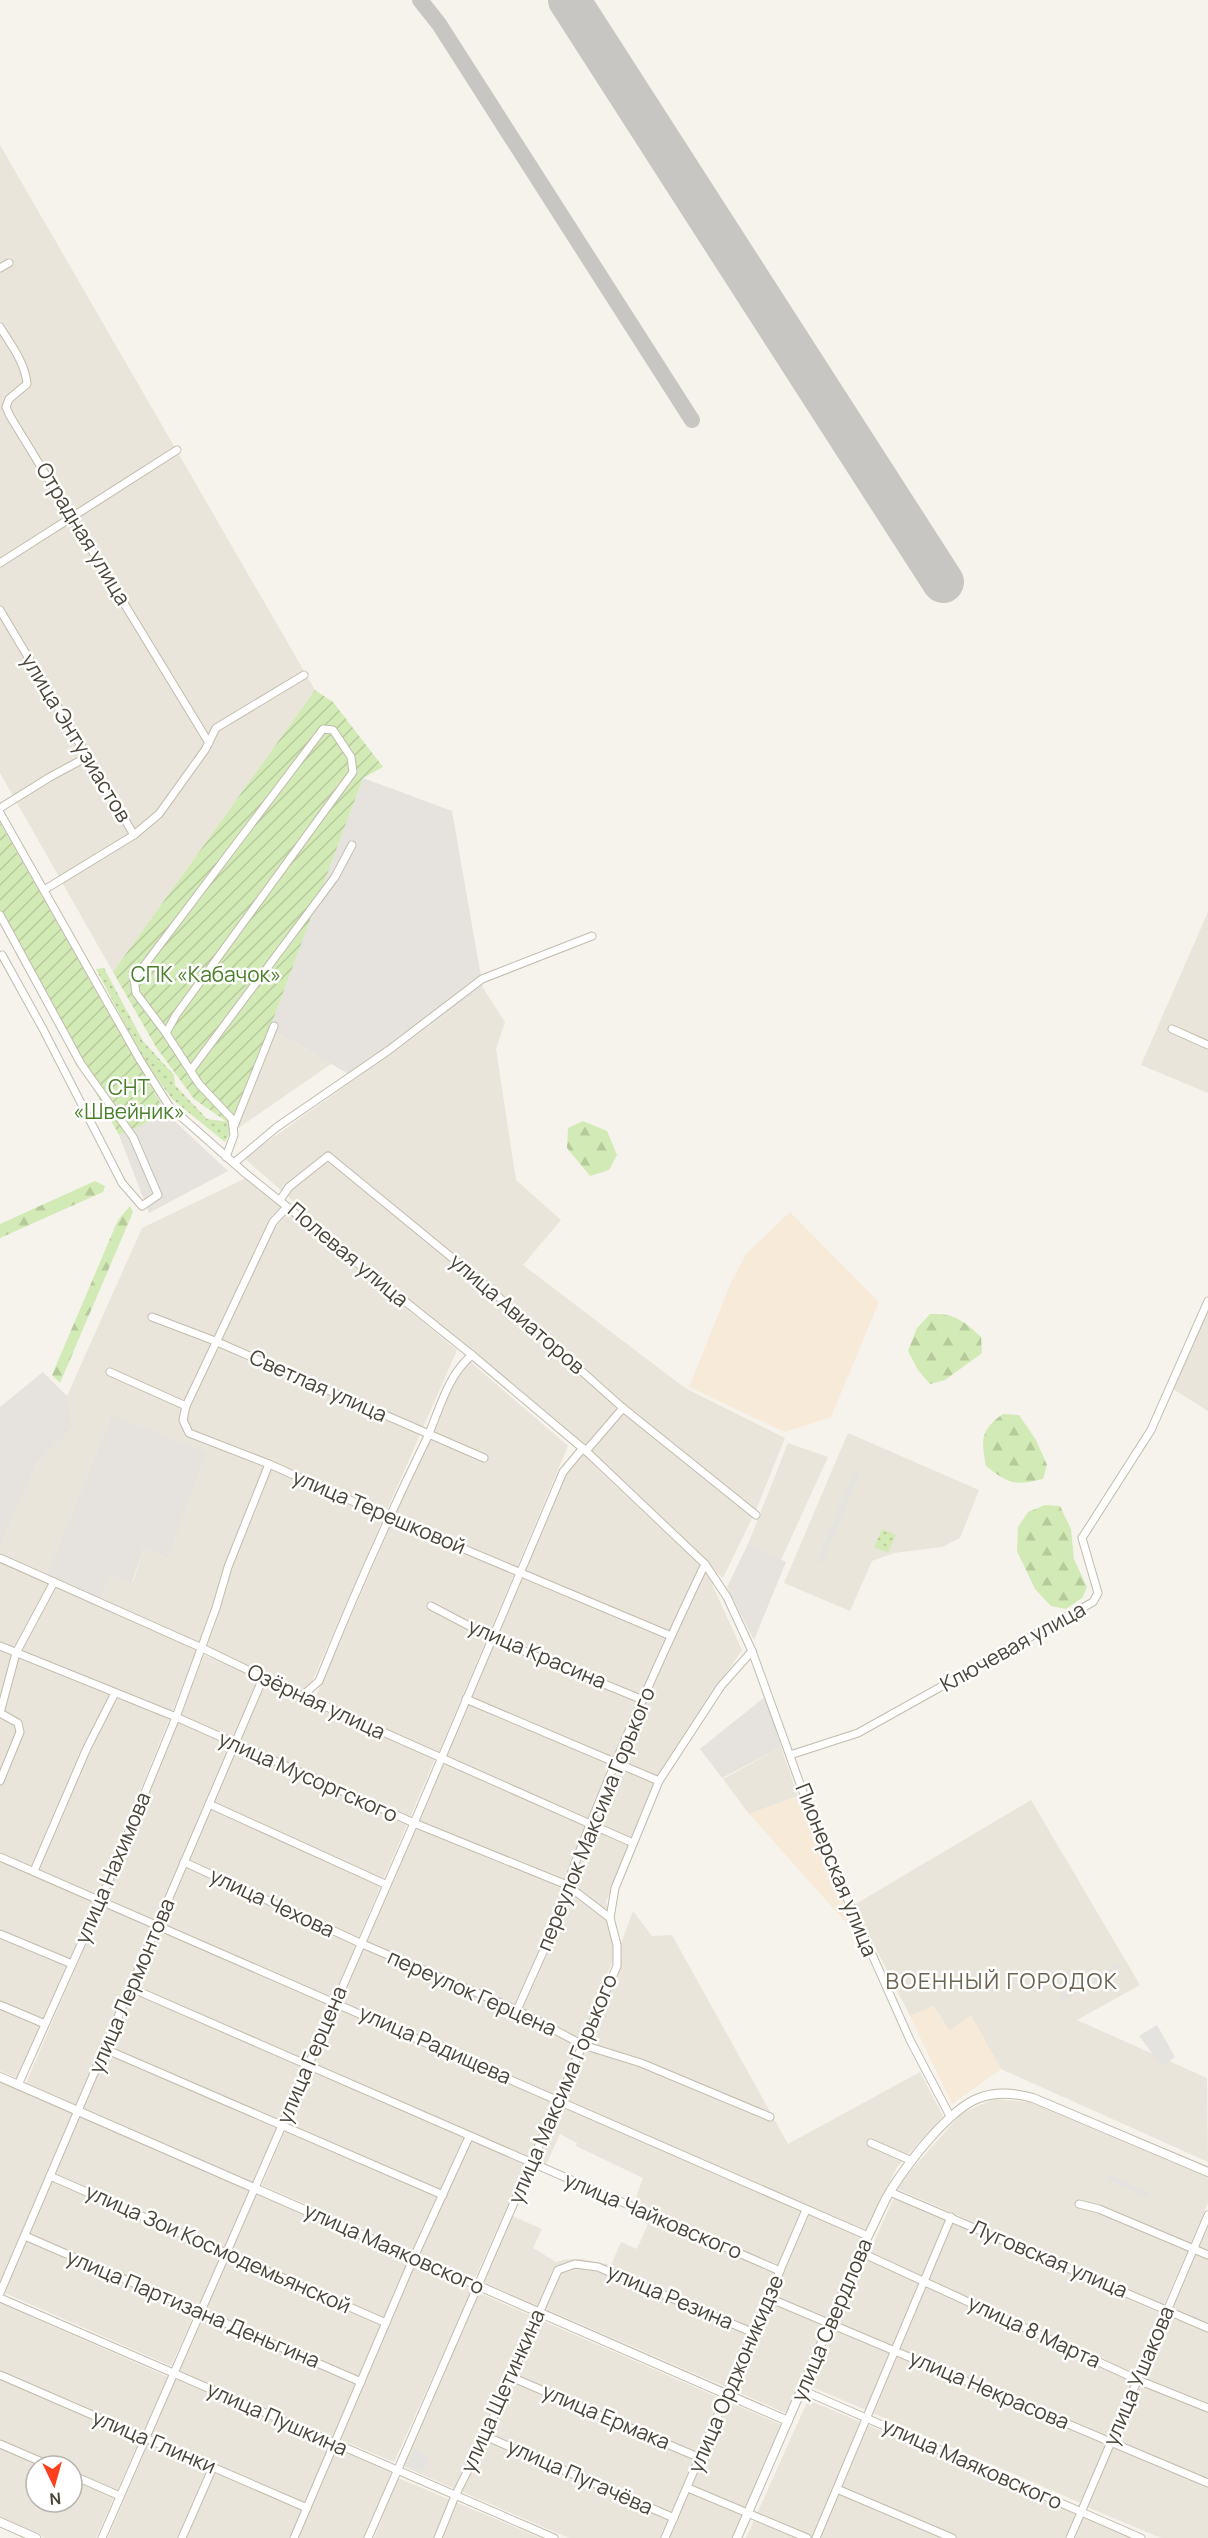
<svg xmlns="http://www.w3.org/2000/svg" width="1208" height="2538" font-family="Manrope,sans-serif">
<style>
.residential{fill:#eae5da;fill-rule:evenodd}
.commercial{fill:#f7ead8}
.industrial{fill:#e6e2dd}
.grass{fill:url(#grass-dots)}
.forest{fill:url(#forest-firs)}
.garden{fill:url(#garden-furrows)}
.parking{fill:#e5e3e0}
.lines{fill:none;stroke-linecap:round;stroke-linejoin:round}
.taxiway{stroke:#c8c6c3;stroke-width:16}
.runway{stroke:#c8c6c3;stroke-width:42}
.minor-casing{stroke:#c2bbae;stroke-width:9}
.tertiary-casing{stroke:#c2bbae;stroke-width:10}
.minor{stroke:#fff;stroke-width:7}
.tertiary{stroke:#fff;stroke-width:8}
.labels{text-anchor:middle;stroke-width:5;stroke-linejoin:round;paint-order:stroke}
.street-label{font-size:21px;fill:#4b4439;stroke:#fff}
.park-label{font-size:21px;fill:#4a7f2a;stroke:#fff}
.neighbourhood-label{font-size:22px;letter-spacing:1.5px;fill:#6e6250;stroke:#fff}
</style>
<defs>
<pattern id="grass-dots" width="8" height="8" patternUnits="userSpaceOnUse" patternTransform="scale(1.5)"><rect width="8" height="8" fill="#d2eab5"/><path d="M2 2h.1M6 6h.1" fill="none" stroke="#b6ca9c" stroke-width="1.8" stroke-linecap="round"/></pattern>
<pattern id="forest-firs" width="22" height="20" patternUnits="userSpaceOnUse" patternTransform="scale(1.5)"><rect width="22" height="20" fill="#d2eab5"/><path d="M5 1l3.5 6h-7zM16 11l3.5 6h-7z" fill="#b6ca9c"/></pattern>
<pattern id="garden-furrows" width="10" height="10" patternUnits="userSpaceOnUse" patternTransform="scale(1.5)"><rect width="10" height="10" fill="#d2eab5"/><path d="M-1 1l2-2M0 10L10 0M9 11l2-2" fill="none" stroke="#b6ca9c"/></pattern>
</defs>
<rect width="100%" height="100%" fill="#f6f3ec"/>
<!-- residential -->
<g class="residential">
<polygon points="0,145 315,690 113,972 0,773"/>
<polygon points="1208,912 1208,1093 1141,1065"/>
<polygon points="483,988 505,1022 496,1049 516,1180 561,1220 523,1265 685,1388 785,1438 756,1510 723,1578 589,1461 706,1571 742,1650 659,1775 606,1902 619,1945 558,2097 338,2002 576,1449 244,1158"/>
<polygon points="270,1028 331,1064 237,1129"/>
<polygon points="246,1178 457,1350 307,1693 100,1600 111,1573 133,1582 144,1548 168,1559 207,1452 112,1414 46,1576 0,1556 0,1547 37,1463 73,1428 67,1396 142,1228"/>
<polygon points="1208,1305 1208,1411 1170,1387"/>
<polygon points="465,1357 568,1446 439,1752 315,1698"/>
<polygon points="848,1433 979,1490 960,1538 942,1547 894,1553 872,1561 850,1611 784,1583"/>
<polygon points="788,1443 828,1457 781,1560 748,1544"/>
<polygon points="0,1560 198,1648 97,1897 0,1856"/>
<polygon points="204,1655 437,1754 333,1998 104,1900"/>
<polygon points="781,1747 798,1796 749,1814 723,1779"/>
<polygon points="1031,1800 1140,1985 1077,2020 1207,2078 1208,2162 1001,2069 971,2016 949,2031 934,2006 910,2016 854,1905"/>
<polygon points="0,1862 95,1902 20,2079 0,2071"/>
<polygon points="102,1906 331,2005 252,2183 26,2083"/>
<polygon points="633,1911 652,1936 672,1935 788,2144 920,2072 943,2116 897,2167 866,2230 564,2100"/>
<polygon points="337,2007 555,2102 475,2278 262,2185"/>
<polygon points="0,2080 251,2190 171,2366 0,2291"/>
<polygon points="994,2099 1029,2102 1208,2177 1208,2203 1164,2305 895,2188 962,2113"/>
<polygon points="560,2103 866,2237 788,2414 483,2282 512,2216 542,2229 533,2248 556,2262 566,2259 583,2259 611,2265 621,2242 637,2249 648,2224 629,2216 643,2178 576,2146 577,2143 560,2134 545,2167 533,2165"/>
<polygon points="256,2192 472,2290 394,2462 178,2372"/>
<polygon points="894,2197 1162,2314 1081,2503 810,2386"/>
<polygon points="1208,2226 1208,2538 1161,2538 1087,2507"/>
<polygon points="479,2293 782,2425 732,2538 569,2538 402,2466"/>
<path d="M0,2303L168,2377L96,2538H46L0,2518ZM36,2466H72V2502H36Z"/>
<polygon points="175,2379 392,2473 364,2538 108,2538"/>
<polygon points="808,2400 1076,2512 1065,2538 746,2538"/>
<polygon points="398,2478 541,2538 374,2538"/>
<polygon points="1083,2517 1131,2538 1075,2538"/>
</g>
<!-- commercial -->
<g class="commercial">
<polygon points="790,1212 879,1302 831,1417 785,1432 689,1387 730,1285 746,1254"/>
<polygon points="798,1796 858,1936 749,1814"/>
<polygon points="934,2006 949,2031 971,2016 1001,2069 952,2104 910,2016"/>
</g>
<!-- industrial -->
<g class="industrial">
<polygon points="363,778 452,811 483,988 355,1078 270,1028"/>
<polygon points="167,1114 228,1171 149,1213 119,1135"/>
<polygon points="43,1372 67,1396 73,1428 37,1463 0,1547 0,1407"/>
<polygon points="112,1414 207,1452 168,1559 144,1548 132,1582 111,1574 100,1600 46,1576"/>
<polygon points="748,1544 786,1562 754,1640 727,1587"/>
<polygon points="766,1696 781,1747 722,1778 700,1749"/>
</g>
<!-- grass -->
<g class="grass">
<polygon points="104,968 143,1041 174,1075 175,1085 207,1119 229,1122 231,1131 225,1142 172,1099 142,1057 96,969"/>
<polygon points="882,1529 896,1535 888,1553 874,1547"/>
</g>
<!-- forest -->
<g class="forest">
<polygon points="583,1121 607,1131 617,1155 609,1170 590,1176 567,1148 568,1128"/>
<polygon points="95,1181 105,1186 103,1192 0,1238 0,1224"/>
<polygon points="130,1206 133,1212 60,1383 52,1375 118,1220"/>
<path d="M930,1314C955,1313 964,1321 981,1337L982,1353L945,1380L930,1384L918,1370L908,1351L917,1328Z"/>
<path d="M1003,1414L1019,1415L1036,1440L1047,1465L1043,1479C1014,1486 1009,1484 986,1466C981,1440 980,1430 1003,1414Z"/>
<polygon points="1045,1505 1060,1506 1071,1529 1074,1559 1087,1587 1082,1598 1066,1609 1051,1606 1035,1589 1017,1551 1018,1527 1028,1512"/>
</g>
<!-- garden -->
<g class="garden">
<polygon points="315,690 333,702 383,767 363,778 270,1028 237,1129 194,1099 156,1047 113,972"/>
<polygon points="0,823 167,1114 119,1135 0,918"/>
</g>
<!-- parking -->
<g class="parking">
<polygon points="855,1471 860,1473 822,1563 817,1561"/>
<polygon points="1119,1962 1122,1966 1059,2003 1060,1995"/>
<polygon points="1157,2025 1175,2057 1162,2066 1139,2036"/>
<polygon points="1110,2175 1149,2192 1147,2197 1107,2180"/>
<polygon points="415,2449 429,2457 421,2472 407,2465"/>
</g>
<g class="lines">
<!-- taxiway -->
<polyline class="taxiway" points="420,0 439,24 692,420"/>
<!-- runway -->
<polyline class="runway" points="569,0 943,582"/>
<defs>
<g id="minor">
<polyline points="0,268 9,263"/>
<path d="M0,327C11,345 25,362 27,384L9,399L6,407L10,416L209,743"/>
<polyline points="0,563 177,450"/>
<polyline points="0,610 134,835"/>
<polyline points="0,808 50,777 87,757"/>
<polyline points="0,813 140,1060 169,1106 245,1173 472,1355 586,1451 705,1564 727,1597 752,1651 816,1828 910,2040 950,2116"/>
<polyline points="44,890 134,835 159,814 205,750 216,728 304,675"/>
<polyline points="0,915 81,1064 133,1137 158,1195 142,1206 122,1183 43,1029 2,955"/>
<polyline points="1172,1029 1208,1045"/>
<polyline points="166,1033 176,1015 353,772 351,757 333,730 323,729 134,979 136,993 166,1033 199,1084 232,1119 234,1135 226,1157"/>
<polyline points="191,1070 335,877 352,845"/>
<polyline points="234,1126 274,1026"/>
<polyline points="234,1163 277,1127 389,1050 482,979 592,936"/>
<polyline points="280,1200 289,1187 328,1156 484,1284 623,1408 756,1515"/>
<polyline points="152,1317 215,1341 484,1458"/>
<polyline points="110,1372 186,1406 183,1420 189,1433 269,1464 388,1517 671,1636"/>
<polyline points="186,1406 273,1222 286,1208 290,1208"/>
<polyline points="586,1451 623,1408"/>
<polyline points="0,1558 202,1648 302,1696 633,1843"/>
<polyline points="431,1606 492,1638 643,1700"/>
<polyline points="0,1646 176,1717 414,1823 567,1885 610,1918"/>
<path d="M302,1696L319,1681C352,1599 388,1518 427,1438C440,1409 447,1376 472,1355"/>
<polyline points="466,1699 659,1781"/>
<polyline points="790,1755 858,1733 1093,1602 1098,1593 1082,1538 1151,1430 1208,1301"/>
<polyline points="0,1781 20,1732 18,1723 0,1713 16,1653 54,1582"/>
<polyline points="209,1804 385,1884"/>
<polyline points="0,1857 868,2236"/>
<polyline points="184,1862 360,1943 517,2010 583,2045 641,2063 770,2117"/>
<polyline points="34,1871 87,1748 115,1693"/>
<polyline points="0,1934 72,1964"/>
<polyline points="131,1988 780,2271"/>
<polyline points="0,2005 45,2024"/>
<path d="M517,2010L568,1896L567,1885C607,1776 655,1669 705,1564"/>
<polyline points="105,2049 443,2195"/>
<polyline points="18,2085 100,1902 176,1717 216,1608 228,1567 269,1464"/>
<polyline points="871,2143 912,2161"/>
<polyline points="50,2176 386,2323"/>
<polyline points="890,2192 1208,2328"/>
<polyline points="1079,2204 1099,2209 1208,2255"/>
<polyline points="25,2236 361,2382"/>
<polyline points="862,2253 1138,2380 1208,2408"/>
<polyline points="0,2293 263,1678"/>
<polyline points="0,2298 554,2538"/>
<polyline points="769,2298 1208,2483"/>
<polyline points="0,2375 307,2508"/>
<polyline points="511,2377 700,2458"/>
<polyline points="802,2390 1141,2538"/>
<polyline points="485,2436 674,2518"/>
<polyline points="0,2444 51,2466"/>
<polyline points="72,2475 120,2496"/>
<polyline points="688,2488 807,2538"/>
<polyline points="837,2489 952,2538"/>
<polyline points="102,2538 414,1823 563,1472 583,1448"/>
<polyline points="182,2538 213,2467"/>
<polyline points="294,2538 414,2257 469,2137"/>
<polyline points="368,2538 617,1966 617,1945 610,1918 615,1888 659,1781 721,1686 752,1651"/>
<polyline points="438,2538 455,2496 485,2436 558,2270 575,2264 598,2267 754,2333"/>
<polyline points="665,2538 806,2210"/>
<polyline points="816,2538 951,2217"/>
<polyline points="1070,2538 1208,2215"/>
</g>
<g id="tertiary">
<polyline points="0,2077 788,2421"/>
<polyline points="0,2522 36,2538"/>
<path d="M737,2538L868,2236C876,2221 882,2204 891,2190C908,2163 949,2109 979,2098C997,2091 1015,2093 1033,2098L1208,2172"/>
</g>
</defs>
<!-- minor casing -->
<use href="#minor" class="minor-casing"/>
<!-- tertiary casing -->
<use href="#tertiary" class="tertiary-casing"/>
<!-- minor -->
<use href="#minor" class="minor"/>
<!-- tertiary -->
<use href="#tertiary" class="tertiary"/>
</g>
<g class="labels">
<!-- street labels -->
<g class="street-label">
<text transform="translate(83 534) rotate(59)" y="7">Отрадная улица</text>
<text transform="translate(76 738) rotate(59)" y="7">улица Энтузиастов</text>
<text transform="translate(348 1255) rotate(40)" y="7">Полевая улица</text>
<text transform="translate(517 1314) rotate(41)" y="7">улица Авиаторов</text>
<text transform="translate(318 1386) rotate(24)" y="7">Светлая улица</text>
<text transform="translate(379 1512) rotate(23)" y="7">улица Терешковой</text>
<text transform="translate(1013 1647) rotate(-29)" y="7">Ключевая улица</text>
<text transform="translate(537 1654) rotate(23)" y="7">улица Красина</text>
<text transform="translate(316 1702) rotate(25)" y="7">Озёрная улица</text>
<text transform="translate(308 1777) rotate(24)" y="7">улица Мусоргского</text>
<text transform="translate(596 1819) rotate(-68)" y="7">переулок Максима Горького</text>
<text transform="translate(113 1868) rotate(-67)" y="7">улица Нахимова</text>
<text transform="translate(836 1870) rotate(68)" y="7">Пионерская улица</text>
<text transform="translate(272 1903) rotate(25)" y="7">улица Чехова</text>
<text transform="translate(132 1986) rotate(-67)" y="7">улица Лермонтова</text>
<text transform="translate(472 1993) rotate(24)" y="7">переулок Герцена</text>
<text transform="translate(435 2045) rotate(24)" y="7">улица Радищева</text>
<text transform="translate(312 2055) rotate(-67)" y="7">улица Герцена</text>
<text transform="translate(563 2089) rotate(-67)" y="7">улица Максима Горького</text>
<text transform="translate(653 2216) rotate(23)" y="7">улица Чайковского</text>
<text transform="translate(218 2249) rotate(24)" y="7">улица Зои Космодемьянской</text>
<text transform="translate(394 2249) rotate(24)" y="7">улица Маяковского</text>
<text transform="translate(1049 2259) rotate(23)" y="7">Луговская улица</text>
<text transform="translate(670 2297) rotate(23)" y="7">улица Резина</text>
<text transform="translate(193 2309) rotate(23)" y="7">улица Партизана Деньгина</text>
<text transform="translate(832 2320) rotate(-67)" y="7">улица Свердлова</text>
<text transform="translate(1034 2332) rotate(25)" y="7">улица 8 Марта</text>
<text transform="translate(736 2374) rotate(-67)" y="7">улица Орджоникидзе</text>
<text transform="translate(1139 2376) rotate(-67)" y="7">улица Ушакова</text>
<text transform="translate(989 2390) rotate(23)" y="7">улица Некрасова</text>
<text transform="translate(503 2391) rotate(-66)" y="7">улица Щетинкина</text>
<text transform="translate(606 2417) rotate(23)" y="7">улица Ермака</text>
<text transform="translate(277 2419) rotate(24)" y="7">улица Пушкина</text>
<text transform="translate(154 2442) rotate(23)" y="7">улица Глинки</text>
<text transform="translate(972 2464) rotate(24)" y="7">улица Маяковского</text>
<text transform="translate(580 2477) rotate(24)" y="7">улица Пугачёва</text>
</g>
<!-- park labels -->
<g class="park-label">
<text x="206" y="982">СПК «Кабачок»</text>
<text x="129" y="1095">СНТ<tspan x="129" dy="24">«Швейник»</tspan></text>
</g>
<!-- neighbourhood labels -->
<g class="neighbourhood-label">
<text x="1002" y="1989">ВОЕННЫЙ ГОРОДОК</text>
</g>
</g>
<!-- north arrow -->
<g transform="translate(54 2484) rotate(175)"><circle r="28" fill="#ffffff" stroke="#b7b4b0" stroke-width="1.5"/>
<path d="M0-4.5L10 22L0 15L-10 22Z" fill="#fc3f1d"/>
<text y="-9" font-size="16" font-weight="bold" text-anchor="middle" fill="#4b4439">N</text>
</g>
</svg>
